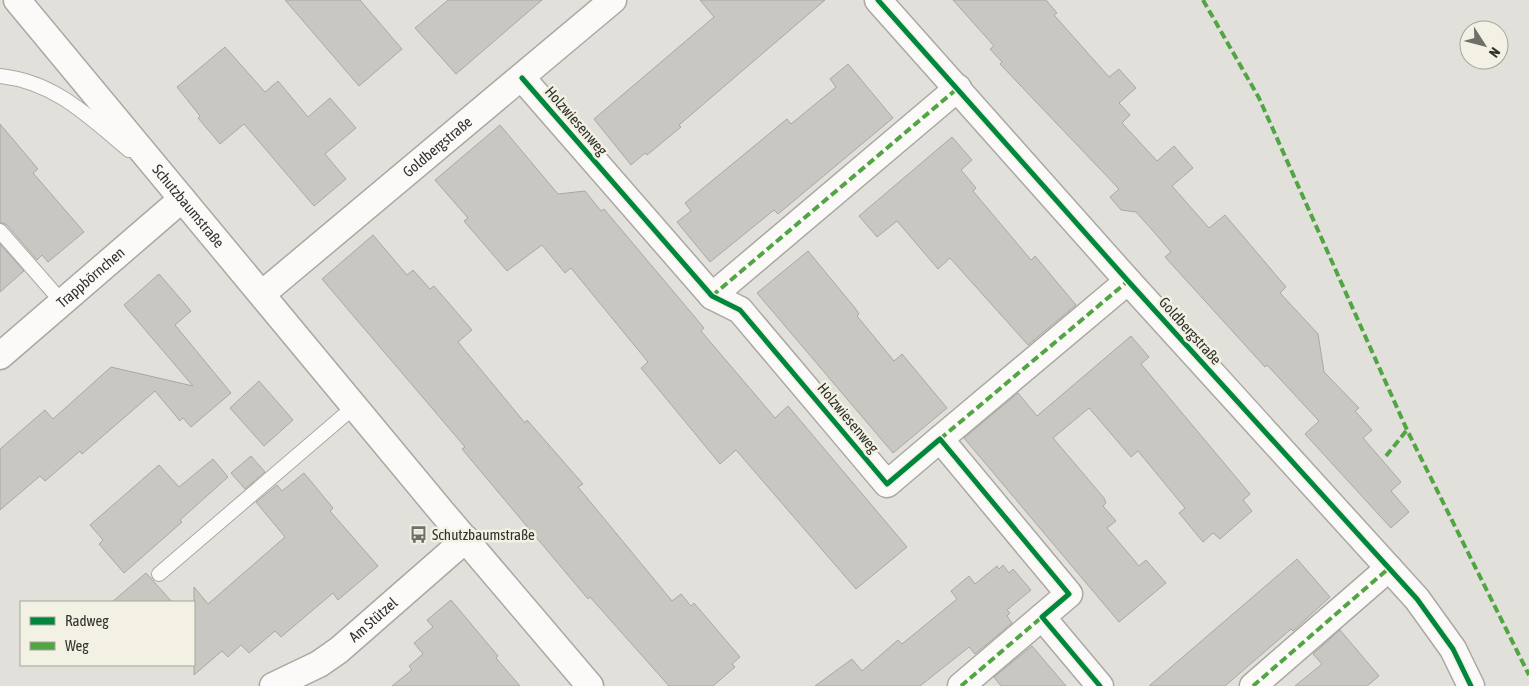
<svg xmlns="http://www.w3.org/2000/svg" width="1529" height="686" font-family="'Asap Condensed',sans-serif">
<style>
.building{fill:#c8c7c2;stroke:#a9a8a3}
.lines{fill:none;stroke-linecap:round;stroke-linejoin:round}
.lane-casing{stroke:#aaa8a4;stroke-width:16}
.street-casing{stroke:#aaa8a4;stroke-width:29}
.lane{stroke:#fbfaf9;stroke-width:14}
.street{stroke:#fbfaf9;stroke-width:26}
.quiet{stroke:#52a543;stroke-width:4;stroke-dasharray:8 4;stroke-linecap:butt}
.cycleway-casing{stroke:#f2f1e3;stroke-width:8}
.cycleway{stroke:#00873e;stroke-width:5}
.labels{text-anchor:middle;stroke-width:5;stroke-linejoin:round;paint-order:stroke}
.street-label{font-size:15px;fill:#32322d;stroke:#f2f1e3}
.poi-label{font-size:15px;fill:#32322d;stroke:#f2f1e3;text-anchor:start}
</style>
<rect width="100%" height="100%" fill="#e2e0da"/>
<!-- building -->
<g class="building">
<polygon points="285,0 360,0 402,49 359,86"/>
<polygon points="448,0 542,0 456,74 415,28"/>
<polygon points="700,0 825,0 679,125 681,127 647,155 645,153 631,165 594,119 714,17"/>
<polygon points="953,0 1046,0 1057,13 1054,15 1109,77 1119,69 1136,88 1119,103 1130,115 1122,123 1157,161 1174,146 1193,168 1172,186 1209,228 1225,215 1286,287 1280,293 1318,334 1324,372 1359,408 1355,411 1372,430 1363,438 1401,482 1391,491 1409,512 1391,528 1305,434 1319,421 1267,365 1265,367 1165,257 1171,252 1154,232 1136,212 1121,210 1110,197 1119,189 1000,64 1002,62 990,49 994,46"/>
<polygon points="225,47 265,92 278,81 308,117 330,98 356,128 325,154 346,179 314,206 244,124 220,144 198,118 200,116 177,87"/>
<polygon points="848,64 893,118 778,214 774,210 710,262 677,222 691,211 685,203 787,119 791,124 836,87 830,79"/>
<polygon points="0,124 38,169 33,173 84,232 48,262 42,255 37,260 7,225 0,222"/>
<polygon points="500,125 558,194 585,191 601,211 604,209 704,328 701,331 775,418 788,406 907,547 856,589 736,450 720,464 641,368 648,362 571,268 565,273 542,245 507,271 464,221 468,218 435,180"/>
<polygon points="952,137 972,160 961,170 976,188 973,191 1031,260 1035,256 1076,305 1028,345 950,258 938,269 897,221 877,237 859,216"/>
<polygon points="373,235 407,275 413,270 430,289 434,286 472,330 458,342 525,423 527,420 583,484 578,487 672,601 681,594 691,606 694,603 740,657 732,664 735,667 713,686 669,686 590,597 588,599 462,449 465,447 322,279"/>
<polygon points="0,244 24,271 0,292"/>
<polygon points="808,251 855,308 859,314 857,316 894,361 902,354 947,408 893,453 757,293"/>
<polygon points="159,274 191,311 175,325 231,393 191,427 183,418 180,421 155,391 82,454 80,451 45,481 40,476 0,510 0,449 45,410 53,419 111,367 193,386 124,305"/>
<polygon points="1131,336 1149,357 1141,364 1250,494 1243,500 1252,511 1220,539 1213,533 1203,542 1179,513 1185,508 1138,451 1131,457 1089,408 1053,438 1104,498 1106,503 1103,506 1116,521 1107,528 1139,566 1146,560 1166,583 1119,622 964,438 1018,393 1037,416"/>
<polygon points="259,381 293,420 264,446 230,408"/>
<polygon points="251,456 265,472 245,489 231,473"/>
<polygon points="213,459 228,477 180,520 182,522 124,573 99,544 103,540 90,525 159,465 179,487"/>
<polygon points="304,473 333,508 330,511 378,566 338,600 333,593 281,637 275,631 249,653 241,645 228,657 222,651 194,675 194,587 208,604 285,537 256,502 277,485 282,491"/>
<polygon points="1297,559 1330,597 1293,631 1291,629 1225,686 1149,686"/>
<polygon points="1003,565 1009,573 1013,569 1031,590 1007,610 1010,613 1007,616 1012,623 975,654 969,647 920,686 815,686 852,659 862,671 898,640 902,644 957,599 951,591 969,576 975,584 997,566 999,569"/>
<polygon points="146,573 172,602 112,602"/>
<polygon points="451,600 498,656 496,658 520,686 392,686 412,670 409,666 423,654 414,643 433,627 427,620"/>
<polygon points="1340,630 1379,676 1367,686 1295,686 1322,664 1313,654"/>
<polygon points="1032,646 1066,686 1001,686 994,677"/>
</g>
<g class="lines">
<defs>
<g id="lane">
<path d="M0,76C55,82 88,116 129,150"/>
<polyline points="0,231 62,302"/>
<polyline points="159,574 355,406"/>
</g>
<g id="street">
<path id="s1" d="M17,0L442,512L590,686"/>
<polyline points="878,0 1128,281 1417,599 1453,649 1471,686"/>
<polyline points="522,78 712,296 740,310 887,484 940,439 1069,594 1042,617 1100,686"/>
<path id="s2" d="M262,294L613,0"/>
<polyline points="712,296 958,88"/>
<path id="s3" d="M0,356L182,199"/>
<polyline points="940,439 1128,281"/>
<path id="s4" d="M273,686L319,664L339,650L466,539"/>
<polyline points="961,686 1042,617"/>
<polyline points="1253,686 1389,568"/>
</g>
</defs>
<!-- lane casing -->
<use href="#lane" class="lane-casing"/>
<!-- street casing -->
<use href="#street" class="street-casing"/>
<!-- lane -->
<use href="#lane" class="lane"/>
<!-- street -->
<use href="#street" class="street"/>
<!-- quiet -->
<g class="quiet">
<polyline points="1203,0 1259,98 1407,430 1529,675"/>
<polyline points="712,296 958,88"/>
<polyline points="940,439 1128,281"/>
<polyline points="1386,456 1407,430"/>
<polyline points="961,686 1042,617"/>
<polyline points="1253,686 1389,568"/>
</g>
<defs>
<g id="cycleway">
<polyline points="878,0 1128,281 1417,599 1453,649 1471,686"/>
<polyline points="522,78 712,296 740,310 887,484 940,439 1069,594 1042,617 1100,686"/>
</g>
</defs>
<!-- cycleway casing -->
<use href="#cycleway" class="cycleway-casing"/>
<!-- cycleway -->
<use href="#cycleway" class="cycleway"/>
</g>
<!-- icons -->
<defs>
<symbol id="bus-bare" viewBox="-9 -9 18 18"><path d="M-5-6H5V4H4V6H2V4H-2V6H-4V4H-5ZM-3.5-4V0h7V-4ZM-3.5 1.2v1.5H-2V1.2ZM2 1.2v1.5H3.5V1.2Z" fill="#706f6a" stroke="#f2f1e3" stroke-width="2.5" paint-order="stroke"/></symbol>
</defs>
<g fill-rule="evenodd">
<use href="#bus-bare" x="406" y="522" width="25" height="25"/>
</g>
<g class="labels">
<!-- street labels -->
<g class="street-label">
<text transform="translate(576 121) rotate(49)" y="5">Holzwiesenweg</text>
<text dy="5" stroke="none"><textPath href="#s2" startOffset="229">Goldbergstraße</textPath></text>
<text dy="5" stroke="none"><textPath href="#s1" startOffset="268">Schutzbaumstraße</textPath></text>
<text dy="5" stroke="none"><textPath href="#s3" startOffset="120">Trappbörnchen</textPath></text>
<text transform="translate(1190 331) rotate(48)" y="5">Goldbergstraße</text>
<text transform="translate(848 418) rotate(50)" y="5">Holzwiesenweg</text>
<text dy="5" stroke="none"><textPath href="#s4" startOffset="121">Am Stützel</textPath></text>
</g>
<!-- poi labels -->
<g class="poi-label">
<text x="432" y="540">Schutzbaumstraße</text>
</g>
</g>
<!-- legend -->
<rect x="20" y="601" width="175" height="65" fill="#f2f1e3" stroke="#a5a59a"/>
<rect x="30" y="617" width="25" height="8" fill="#00873e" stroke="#a5a59a"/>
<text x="65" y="626" font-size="15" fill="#32322d">Radweg</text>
<rect x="30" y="642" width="25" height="8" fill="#52a543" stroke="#a5a59a"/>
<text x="65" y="651" font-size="15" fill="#32322d">Weg</text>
<!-- north arrow -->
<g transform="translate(1484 45) rotate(126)"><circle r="24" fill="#f2f1e3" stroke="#a5a59a"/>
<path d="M0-4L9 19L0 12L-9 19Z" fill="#706f6a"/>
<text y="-8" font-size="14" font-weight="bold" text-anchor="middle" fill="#32322d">N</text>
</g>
</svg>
